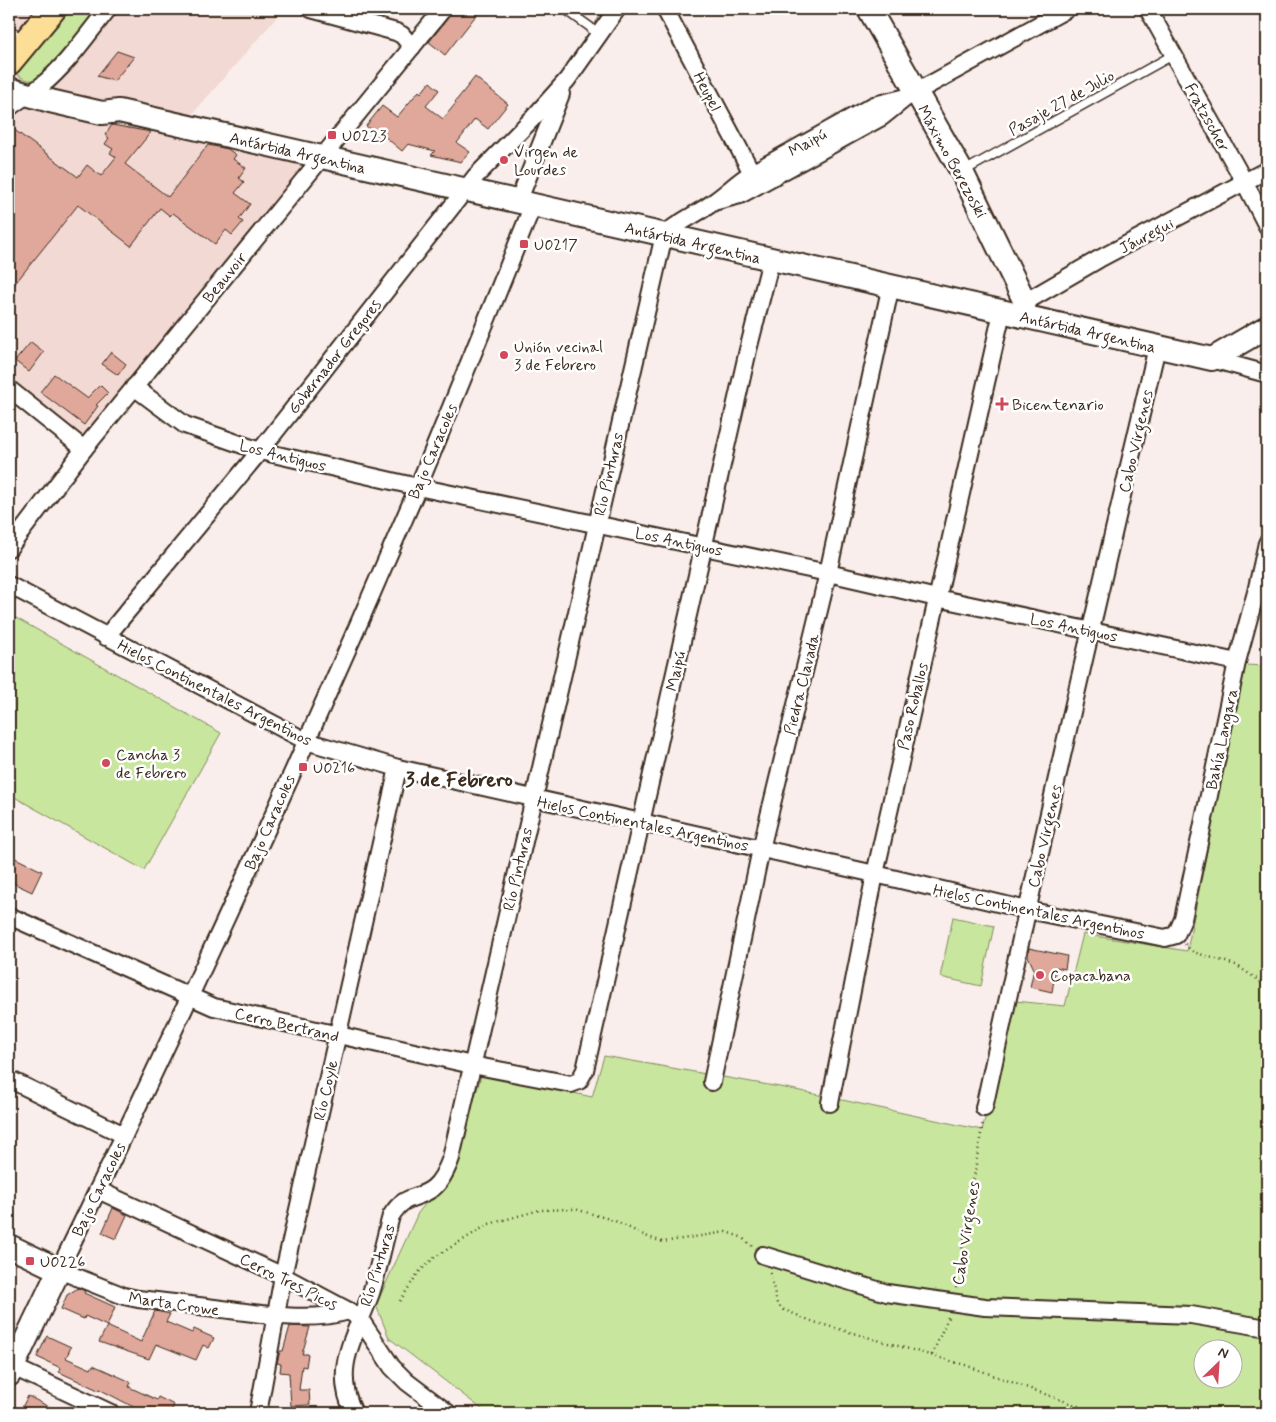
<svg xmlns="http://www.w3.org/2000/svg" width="1276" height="1422" font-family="Mynerve,sans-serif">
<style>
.built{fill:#f2d9d3}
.green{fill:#c8e69d;stroke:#82885e;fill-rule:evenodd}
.building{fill:#e0a89a;stroke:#3b2a1e}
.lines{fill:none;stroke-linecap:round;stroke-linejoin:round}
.lane-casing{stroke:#3b2a1e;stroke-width:11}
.street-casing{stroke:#3b2a1e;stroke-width:20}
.secondary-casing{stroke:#3b2a1e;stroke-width:26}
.primary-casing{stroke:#3b2a1e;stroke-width:29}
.path{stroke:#3b2a1e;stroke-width:2.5;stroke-dasharray:1 4;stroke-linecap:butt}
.lane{stroke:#fff;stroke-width:8}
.street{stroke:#fff;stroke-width:16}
.secondary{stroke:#fff;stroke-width:22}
.primary{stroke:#fdde96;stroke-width:25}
.poi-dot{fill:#d1495b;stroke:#fff;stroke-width:2}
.labels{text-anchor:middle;stroke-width:5;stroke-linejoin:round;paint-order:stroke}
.street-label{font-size:16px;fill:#3b2a1e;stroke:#fff}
.poi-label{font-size:16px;fill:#3b2a1e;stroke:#fff;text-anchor:start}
.district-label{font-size:21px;font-weight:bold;fill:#3b2a1e;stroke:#fff}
</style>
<rect width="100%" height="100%" fill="#f9eeeb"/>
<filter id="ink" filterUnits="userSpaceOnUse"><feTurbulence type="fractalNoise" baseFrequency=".02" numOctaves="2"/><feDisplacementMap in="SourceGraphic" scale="10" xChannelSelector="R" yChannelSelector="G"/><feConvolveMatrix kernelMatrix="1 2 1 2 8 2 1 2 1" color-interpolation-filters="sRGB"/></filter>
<g filter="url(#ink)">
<!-- built -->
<polygon class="built" points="9,9 284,9 182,126 324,156 84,449 9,389"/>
<!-- green -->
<g class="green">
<path d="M59,9H99L44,76C33,85 19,79 12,68Z"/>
<polygon points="9,614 221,733 144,870 9,794"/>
<path d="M1244,665L1267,666V1413H487L389,1338L376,1305L418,1213L452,1171L482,1073L592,1097L604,1056L791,1089L982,1130L1015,1001L1065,1006L1083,934L1187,951ZM1204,1350H1234V1380H1204Z"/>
<polygon points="953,917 994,926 981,986 940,977"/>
</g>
<!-- building -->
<g class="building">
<polygon points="455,9 481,9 445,55 429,42"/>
<polygon points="117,51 134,57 114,81 97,76"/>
<polygon points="475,77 508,104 488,129 475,119 457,143 470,152 461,162 431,155 435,151 408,144 402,151 383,135 381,138 366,126 382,106 397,117 419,91 421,93 430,82 439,90 426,106 443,119 456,103 455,102"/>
<polygon points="112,125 151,132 125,164 168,197 208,145 228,149 236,155 233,159 246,168 239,178 244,182 235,193 250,204 239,219 243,222 232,235 226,230 215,244 173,213 170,216 160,208 131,246 78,205 9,291 9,126 78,177 87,165 101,176 116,157 110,153 113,149 105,144 109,138 105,135"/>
<polygon points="31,342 44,352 29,372 15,361"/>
<polygon points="111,352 126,364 118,375 102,364"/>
<polygon points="54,374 87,398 100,385 108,393 96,405 98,406 84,425 40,392"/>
<polygon points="9,855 42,871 32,892 9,881"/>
<polygon points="1029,948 1067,956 1065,969 1056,967 1052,992 1030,987 1034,969 1028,956"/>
<polygon points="113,1208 127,1215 116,1239 102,1233"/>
<polygon points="78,1288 85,1291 84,1293 115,1307 107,1326 85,1316 84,1319 61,1309 67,1295"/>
<polygon points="155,1311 170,1314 166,1322 192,1333 194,1329 214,1338 209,1348 203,1345 196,1360 156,1344 149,1359 99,1342 107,1326 141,1342"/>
<polygon points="290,1326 310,1327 302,1354 308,1354 306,1367 302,1366 299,1390 309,1390 310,1405 291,1406 289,1373 280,1372 281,1364 277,1363 280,1351 283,1351"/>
<polygon points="47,1336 71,1347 66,1358 91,1369 93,1365 131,1382 129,1387 157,1400 158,1397 174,1405 170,1413 145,1413 99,1389 98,1390 59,1372 61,1368 37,1357"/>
<polygon points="28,1396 61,1413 19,1413"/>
</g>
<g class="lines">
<defs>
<g id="lane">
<polyline points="565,9 590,27 598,37"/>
<polyline points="964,171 1173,55"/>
</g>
<g id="street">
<polyline points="311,9 396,32 402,35 412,47"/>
<polyline points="665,9 752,173"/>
<polyline points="1148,9 1245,183 1267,226"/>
<path d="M9,108C19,99 31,94 41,86C67,65 87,35 108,9"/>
<polyline points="717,201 740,195 882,117 907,97 1067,9"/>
<polyline points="518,202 561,94"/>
<polyline points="1025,302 1099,259 1267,170"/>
<polyline points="1212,359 1267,374"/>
<polyline points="134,387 185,425 260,451 418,487 828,573 937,598 1237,662"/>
<polyline points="9,389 84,449"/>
<polyline points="9,548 84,449 443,9"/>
<polyline points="9,585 306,741 398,768 875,874 1027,910 1165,938 1176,935 1183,919 1237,662 1256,592 1267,543"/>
<polyline points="106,637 260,451 476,176 533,118 567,80 617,9"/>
<polyline points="9,916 214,1007 472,1065 571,1084 579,1081 585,1070 748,350 771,260"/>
<polyline points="9,1079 124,1135"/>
<polyline points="712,1082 761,849 828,573 891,285"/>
<polyline points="830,1103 875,874 1002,312"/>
<path d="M984,1108C1039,853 1097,600 1157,347"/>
<polyline points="98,1190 283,1276 349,1311 360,1319 392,1367 407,1382 448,1413"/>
<polyline points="763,1255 887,1293 985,1307 1191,1315 1267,1328"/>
<path d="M349,1311C312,1322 269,1315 230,1310C200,1306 169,1302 138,1299L124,1296L59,1270C185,1012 305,751 418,487C457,394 495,299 533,205"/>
<polyline points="9,1365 111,1413"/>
<polyline points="258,1413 283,1276 398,768"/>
<path d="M354,1413C331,1368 356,1335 371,1293C379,1268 384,1241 391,1216C405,1193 416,1201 433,1188C442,1181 447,1169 451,1158L664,235C679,221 698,214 715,201C728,192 738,181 752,173L874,105L907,97"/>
</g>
<g id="secondary">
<polyline points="869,9 962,172 1025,302 1022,316"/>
<polyline points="9,40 10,39"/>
<polyline points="9,89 50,101 102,113 119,111 1212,359 1267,327"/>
<polyline points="9,1246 59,1270 9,1375"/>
</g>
<polyline id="primary" points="9,62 53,9"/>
</defs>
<!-- lane casing -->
<use href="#lane" class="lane-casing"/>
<!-- street casing -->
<use href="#street" class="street-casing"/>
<!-- secondary casing -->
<use href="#secondary" class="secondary-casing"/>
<!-- primary casing -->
<use href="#primary" class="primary-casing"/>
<!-- path -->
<g class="path">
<polyline points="1185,944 1193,952 1236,965 1267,986"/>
<polyline points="770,1273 777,1303 782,1309 814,1322 965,1365 1097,1413"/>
<polyline points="956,1288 983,1121"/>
<polyline points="400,1301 418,1273 435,1257 489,1224 540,1210 575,1209 613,1220 648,1237 663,1242 726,1232 741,1237 752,1246"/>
<polyline points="932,1355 949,1315"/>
</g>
<!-- lane -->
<use href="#lane" class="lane"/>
<!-- street -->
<use href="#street" class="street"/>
<!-- secondary -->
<use href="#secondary" class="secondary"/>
<!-- primary -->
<use href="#primary" class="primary"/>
</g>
</g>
<!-- markers -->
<g class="poi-dot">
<rect x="327" y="130" width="10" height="10" rx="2.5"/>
<circle cx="504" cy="160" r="5"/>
<rect x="519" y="239" width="10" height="10" rx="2.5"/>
<circle cx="504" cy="355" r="5"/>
<path d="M999.5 396.5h5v5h5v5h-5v5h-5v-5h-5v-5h5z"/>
<circle cx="106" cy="763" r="5"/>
<rect x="298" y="762" width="10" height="10" rx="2.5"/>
<circle cx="1040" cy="975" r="5"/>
<rect x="25" y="1256" width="10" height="10" rx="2.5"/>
</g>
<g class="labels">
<!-- street labels -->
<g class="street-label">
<text transform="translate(708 91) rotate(62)" y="6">Heupel</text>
<text transform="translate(1061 102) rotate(-29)" y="6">Pasaje 27 de Julio</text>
<text transform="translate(1208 117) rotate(61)" y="6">Fratzscher</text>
<text transform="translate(807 142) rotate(-29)" y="6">Maipú</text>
<text transform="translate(298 152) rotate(13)" y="6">Antártida Argentina</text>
<text transform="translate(953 161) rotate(61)" y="6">Máximo Berezoski</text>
<text transform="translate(1146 235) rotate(-28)" y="6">Jáuregui</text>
<text transform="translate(693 242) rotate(13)" y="6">Antártida Argentina</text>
<text transform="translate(224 277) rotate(-51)" y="6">Beauvoir</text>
<text transform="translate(1088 331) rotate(13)" y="6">Antártida Argentina</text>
<text transform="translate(334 356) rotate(-52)" y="6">Gobernador Gregores</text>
<text transform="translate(1135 441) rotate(-77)" y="6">Cabo Virgenes</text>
<text transform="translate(432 451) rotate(-67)" y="6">Bajo Caracoles</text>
<text transform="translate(283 455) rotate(14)" y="6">Los Antiguos</text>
<text transform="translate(608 474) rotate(-77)" y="6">Río Pinturas</text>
<text transform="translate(679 541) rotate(12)" y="6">Los Antiguos</text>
<text transform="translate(1074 627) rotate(12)" y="6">Los Antiguos</text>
<text transform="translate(675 671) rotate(-77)" y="6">Maipú</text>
<text transform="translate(801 684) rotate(-76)" y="6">Piedra Clavada</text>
<text transform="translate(215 692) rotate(27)" y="6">Hielos Continentales Argentinos</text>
<text transform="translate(912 706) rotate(-77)" y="6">Paso Roballos</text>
<text transform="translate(1221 739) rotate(-78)" y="6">Bahía Langara</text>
<text transform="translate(269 822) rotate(-66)" y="6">Bajo Caracoles</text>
<text transform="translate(643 823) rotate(12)" y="6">Hielos Continentales Argentinos</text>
<text transform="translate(1044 836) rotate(-77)" y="6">Cabo Virgenes</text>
<text transform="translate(517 869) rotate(-77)" y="6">Río Pinturas</text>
<text transform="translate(1039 911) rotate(12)" y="6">Hielos Continentales Argentinos</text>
<text transform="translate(287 1024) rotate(13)" y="6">Cerro Bertrand</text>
<text transform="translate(325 1090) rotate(-77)" y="6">Río Coyle</text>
<text transform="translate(98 1189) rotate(-64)" y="6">Bajo Caracoles</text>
<text transform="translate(965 1233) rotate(-81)" y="6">Cabo Virgenes</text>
<text transform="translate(377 1265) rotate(-73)" y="6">Río Pinturas</text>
<text transform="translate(289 1281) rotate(27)" y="6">Cerro Tres Picos</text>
<text transform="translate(174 1303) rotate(8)" y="6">Marta Crowe</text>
</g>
<!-- poi labels -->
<g class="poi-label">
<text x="342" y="141">U0223</text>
<text x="514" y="157">Virgen de<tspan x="514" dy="18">Lourdes</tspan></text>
<text x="534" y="250">U0217</text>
<text x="514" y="352">Unión vecinal<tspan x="514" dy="18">3 de Febrero</tspan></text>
<text x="1012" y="410">Bicentenario</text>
<text x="116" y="760">Cancha 3<tspan x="116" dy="18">de Febrero</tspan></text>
<text x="313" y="773">U0216</text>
<text x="1050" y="981">Copacabana</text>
<text x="40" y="1267">U0226</text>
</g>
<!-- district labels -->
<g class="district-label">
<text x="459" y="786">3 de Febrero</text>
</g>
</g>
<!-- margin -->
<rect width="1276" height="1422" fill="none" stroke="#fff" stroke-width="30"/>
<rect x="15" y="15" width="1246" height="1392" fill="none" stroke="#3b2a1e" stroke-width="2" filter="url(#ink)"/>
<!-- north arrow -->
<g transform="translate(1218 1364) rotate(25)"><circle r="24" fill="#ffffff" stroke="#b1aaa5"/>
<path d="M0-4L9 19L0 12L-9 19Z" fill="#d1495b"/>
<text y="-8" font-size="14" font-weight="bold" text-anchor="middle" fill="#3b2a1e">N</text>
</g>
</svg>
